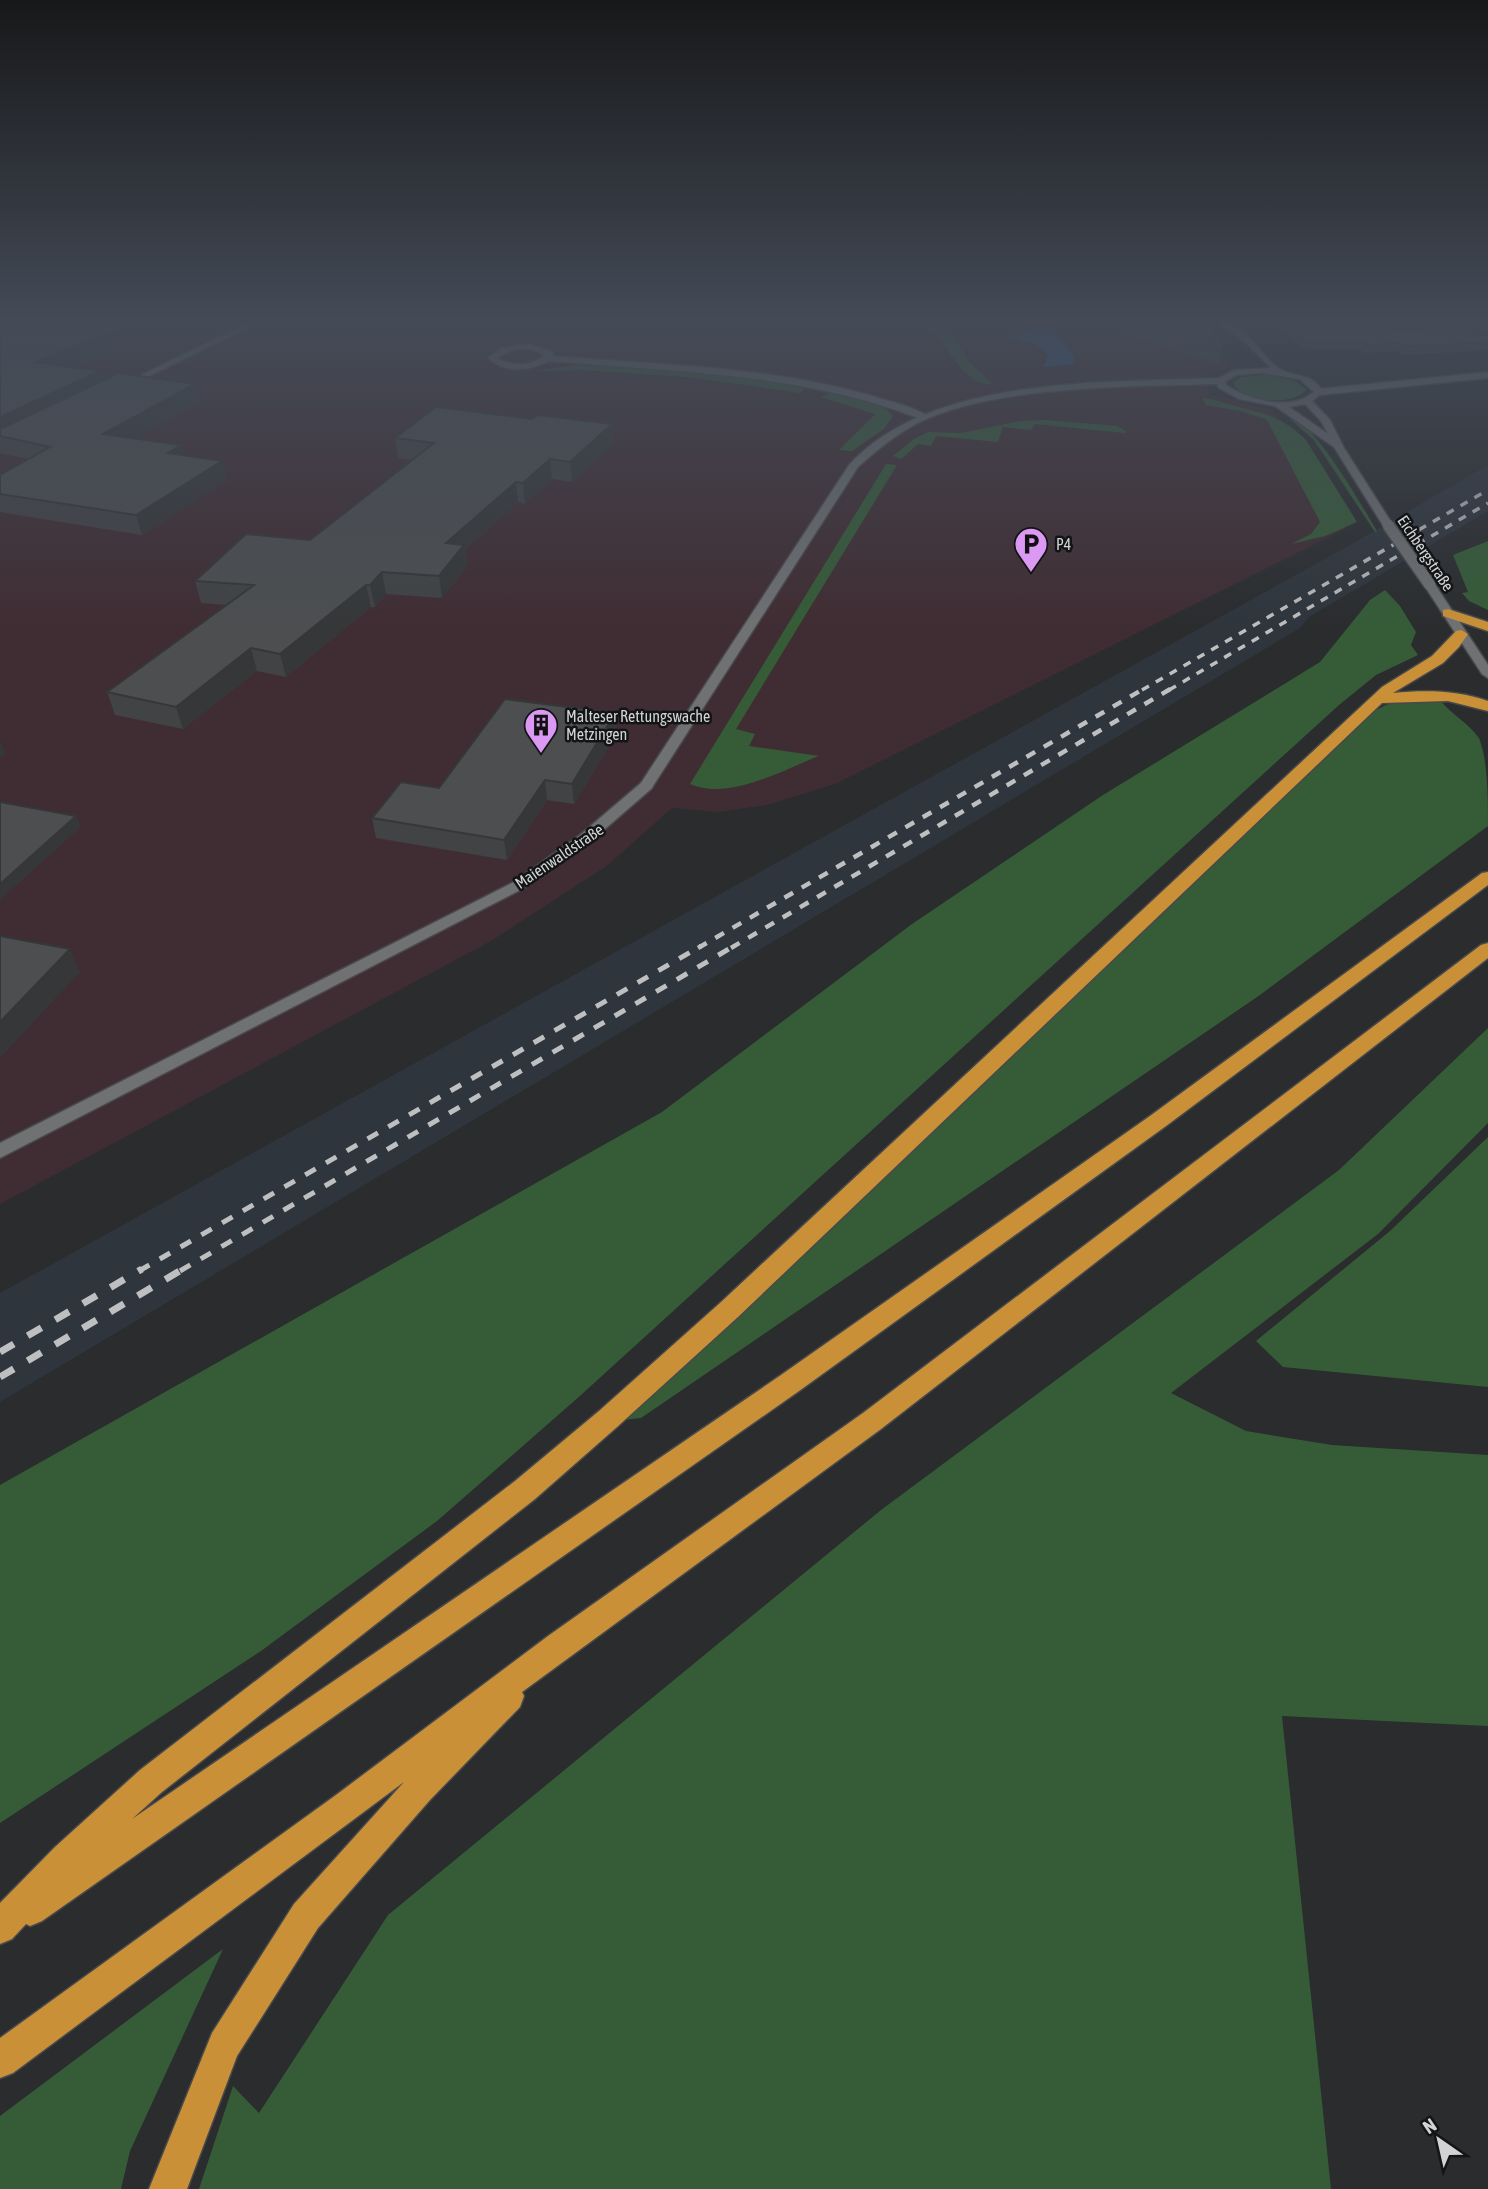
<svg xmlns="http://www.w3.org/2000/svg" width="1488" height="2189" font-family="'Asap Condensed',sans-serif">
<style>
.built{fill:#2f353c}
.industrial{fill:#402d33}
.green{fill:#355c37}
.water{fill:#205892}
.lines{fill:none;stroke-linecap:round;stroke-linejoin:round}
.street-casing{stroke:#48494b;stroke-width:3}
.secondary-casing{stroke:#48494b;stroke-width:3}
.highway-casing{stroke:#48494b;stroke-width:3}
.street{fill:#6f7173;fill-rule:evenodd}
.secondary{fill:#6f7173;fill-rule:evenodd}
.highway{fill:#c99038;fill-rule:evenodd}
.rail-far3{stroke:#bdbfc0;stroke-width:3.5;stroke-dasharray:8 8;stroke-linecap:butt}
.rail-far2{stroke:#bdbfc0;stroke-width:4.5;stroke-dasharray:10 10;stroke-linecap:butt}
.rail-far1{stroke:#bdbfc0;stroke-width:5;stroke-dasharray:12 12;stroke-linecap:butt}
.rail{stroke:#bdbfc0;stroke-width:7;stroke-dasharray:16 16;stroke-linecap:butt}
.secondary-bridge-casing{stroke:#48494b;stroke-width:14;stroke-linecap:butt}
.secondary-bridge{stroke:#6f7173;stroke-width:11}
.wall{fill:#414345}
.shaded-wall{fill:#353738}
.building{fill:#4c4e50;stroke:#353738;stroke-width:2}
.labels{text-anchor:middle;stroke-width:5;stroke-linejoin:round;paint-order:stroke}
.far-poi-label{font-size:16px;fill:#d1d3d4;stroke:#131415;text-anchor:start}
.far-street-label{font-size:16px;fill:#d1d3d4;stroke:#131415}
</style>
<rect width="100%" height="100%" fill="#2a2c2e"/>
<!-- built -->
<polygon class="built" points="1488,465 1488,511 1309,617 1300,628 0,1402 0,1293 1350,545"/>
<!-- industrial -->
<polygon class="industrial" points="0,322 1191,322 1211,338 1229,367 1204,377 1211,395 1269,409 1288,426 1342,506 1345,529 835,784 767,805 718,812 672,808 608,865 491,941 0,1204"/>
<!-- green -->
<g class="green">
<path d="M833,322H944L970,363L993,384C967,389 947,347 934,329L921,326Z"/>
<polygon points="574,365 736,376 805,388 800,393 688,377 580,370 535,371"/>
<path d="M1267,375L1296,381L1306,390C1293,407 1243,402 1233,383L1241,377Z"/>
<path d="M831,393C849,398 881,400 893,416L884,429L852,451L839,450L875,414L821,397Z"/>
<path d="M1202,398C1214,399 1224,403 1235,406C1267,414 1282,417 1306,440L1357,522L1325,536L1291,544L1311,534L1320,522L1267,420L1241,411L1206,405Z"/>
<path d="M1289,418C1314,420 1363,508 1377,531L1375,532L1314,440Z"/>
<polygon points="1046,420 1117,426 1126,431 1125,433 1035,424 1031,430 1003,427 998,442 936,436 931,446 918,444 901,459 893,456 914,439 928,432 961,433 1021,421"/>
<path d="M886,464L897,465L736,729L755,734L749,746L819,756C783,770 729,801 690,784Z"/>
<polygon points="1488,541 1488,610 1469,601 1462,593 1468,592 1453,555"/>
<polygon points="1385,590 1400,606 1416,632 1411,645 1418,655 1376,675 1339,705 581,1395 437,1521 261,1651 0,1823 0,1485 662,1112 912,924 1103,795 1320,662 1370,600"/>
<path d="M1439,699C1451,714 1467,722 1479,738C1488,760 1488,800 1488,826L1260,995L641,1418L623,1420L1369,715C1391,698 1413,699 1439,699Z"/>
<polygon points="1488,1028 1488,1123 1378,1234 1171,1393 1246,1431 1332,1445 1488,1455 1488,1726 1282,1716 1331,2189 199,2189 233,2086 259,2113 388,1915 881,1510 1339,1170"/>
<polygon points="1488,1137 1488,1387 1283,1367 1256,1341 1390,1231"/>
<polygon points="223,1949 130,2151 121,2189 0,2189 0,2116"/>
</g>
<!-- water -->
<path class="water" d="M1041,329C1055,330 1066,346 1075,357L1073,364L1043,367L1049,355L1037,345L1005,336Z"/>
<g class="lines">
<defs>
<g id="street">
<polygon points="250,322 260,322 123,389 116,387"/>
<path d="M529,344L553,352V356C661,365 769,366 873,396C891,402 914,406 929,417L921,419C801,373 676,372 549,361C530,371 504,374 488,358L501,348ZM529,349L545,355C532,366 512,367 497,358L512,350Z"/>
<polygon points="1488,372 1488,378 1319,395 1315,392 1319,389"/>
<polygon points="646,782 653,786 651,789 590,842 524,888 0,1158 0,1143 514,882 580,835 641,783"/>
</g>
<g id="secondary">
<path d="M1218,322C1247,321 1261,360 1282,370C1299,378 1312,373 1323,392L1312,401L1330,420L1344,448L1393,525L1392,527H1384L1334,447L1275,406L1239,399L1219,388L1217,384C1130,387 995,385 918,423C895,435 877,450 858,467L653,786L651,789H641L639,786L849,465C931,375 1106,383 1219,378L1234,370L1271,368L1246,343ZM1262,373L1300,379L1314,392C1291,412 1249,400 1226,385L1225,382L1236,375ZM1305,404L1321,421L1328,434L1289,407Z"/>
<polygon points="1426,583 1434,583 1488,665 1488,678 1482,674 1424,585"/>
</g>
<g id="highway">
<polygon points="1448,609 1488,622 1488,631 1443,616 1443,610"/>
<path d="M1461,630L1468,634L1459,647L1443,663L1393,693C1425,690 1457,690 1488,701V711L1448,701L1382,703L738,1317L617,1427L535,1499L162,1792L132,1819L781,1375L1150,1116L1482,873L1488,872V885L1166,1126L799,1391L42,1921L30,1926L26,1924L12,1939L0,1944V1903L55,1847L140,1770L515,1481L599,1411L720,1303L1382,687L1432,656L1456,631Z"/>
<polygon points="1488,943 1488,958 881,1429 522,1692 524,1696 520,1707 430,1800 318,1928 237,2056 187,2189 149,2189 212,2033 294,1904 404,1782 13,2073 0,2078 0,2038 336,1795 548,1636 863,1413 1481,945"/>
</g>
</defs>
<!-- street casing -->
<use href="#street" class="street-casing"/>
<!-- secondary casing -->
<use href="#secondary" class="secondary-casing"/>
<!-- highway casing -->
<use href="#highway" class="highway-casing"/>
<!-- street -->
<use href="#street" class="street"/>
<!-- secondary -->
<use href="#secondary" class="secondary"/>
<!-- highway -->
<use href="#highway" class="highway"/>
<!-- rail-far3 -->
<g class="rail-far3">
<polyline points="1142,690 1488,490"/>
<polyline points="1169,690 1488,503"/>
</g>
<!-- rail-far2 -->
<g class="rail-far2">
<polyline points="698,948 1145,688"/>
<polyline points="731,948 1172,688"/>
</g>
<!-- rail-far1 -->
<g class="rail-far1">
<polyline points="139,1271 701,946"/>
<polyline points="180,1271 734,946"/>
</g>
<!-- rail -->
<g class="rail">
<polyline points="0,1352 142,1269"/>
<polyline points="0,1377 183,1269"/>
</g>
<defs>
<polyline id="secondary-bridge" points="1388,525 1430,585"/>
</defs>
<!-- secondary-bridge casing -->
<use href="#secondary-bridge" class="secondary-bridge-casing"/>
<!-- secondary-bridge -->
<use href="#secondary-bridge" class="secondary-bridge"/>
</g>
<!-- wall -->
<g class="wall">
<polygon points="0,322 220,322 199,330 174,326 73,367 103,381 200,402 134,439 183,455 227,480 142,535 0,512 0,475 28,459 0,453"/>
<polygon points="641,322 754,322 752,326 684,322 642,334"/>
<polygon points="1091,322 1205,322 1223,342 1218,364"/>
<polygon points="1270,322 1352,322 1388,329 1488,336 1488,350 1403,355 1397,351 1365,353 1359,349 1306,349"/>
<polygon points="1355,322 1488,322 1488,334 1386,327"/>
<polygon points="532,419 612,424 613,443 572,482 552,479 525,504 518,502 465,550 467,566 442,598 386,594 375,607 371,607 286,677 257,671 183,729 115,715 107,692 228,605 201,603 195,581 310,540 413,460 398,458 395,438"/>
<polygon points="615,713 617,733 574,804 547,800 507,860 376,838 372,818"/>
</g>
<!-- shaded-wall -->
<g class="shaded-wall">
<polygon points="140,322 173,322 174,326 42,379 36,362"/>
<polygon points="197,322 220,322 199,330"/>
<polygon points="641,322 684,322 642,334"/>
<polygon points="100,371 105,388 0,436 0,417"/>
<polygon points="195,384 200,402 109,453 103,434"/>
<polygon points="612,424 613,443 572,482 570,462"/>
<polygon points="181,445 186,464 168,453"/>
<polygon points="550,459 552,479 525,504 523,483"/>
<polygon points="222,461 227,480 142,535 136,515"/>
<polygon points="516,482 518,502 465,550 467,566 442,598 439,576 446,543"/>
<polygon points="382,572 386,594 375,607 370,585"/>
<polygon points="366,585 371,607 286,677 280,654"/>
<polygon points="251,648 257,671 183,729 176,707"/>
<polygon points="615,713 617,733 574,804 572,784"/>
<polygon points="0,743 1,743 6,754 0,758"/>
<polygon points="545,780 547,800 507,860 504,840"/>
<polygon points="76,816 81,827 0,900 0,884"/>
<polygon points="70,949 80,972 0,1058 0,1022"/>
</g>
<!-- building -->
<g class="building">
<polygon points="0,322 140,322 36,362 100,371 0,417"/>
<polygon points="1159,322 1205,322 1223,342"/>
<polygon points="1282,322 1352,322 1388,329 1488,336 1488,342 1405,347 1399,343 1367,345 1361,341 1308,341"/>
<polygon points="1421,322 1488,322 1488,326"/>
<polygon points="119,373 195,384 103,434 181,445 168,453 222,461 136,515 0,494 0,475 50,447 0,436 0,429"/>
<polygon points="436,407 532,419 538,415 612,424 570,462 550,459 523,483 516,482 446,543 464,545 439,576 382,572 370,585 366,585 280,654 251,648 176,707 107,692 254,585 195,581 246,534 310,540 434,443 395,438"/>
<polygon points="505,699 615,713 572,784 545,780 504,840 372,818 401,782 439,788"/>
<polygon points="0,802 76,816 0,884"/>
<polygon points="0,936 70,949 0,1022"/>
</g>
<!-- sky -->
<linearGradient id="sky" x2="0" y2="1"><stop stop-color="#171819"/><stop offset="0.51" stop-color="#444b57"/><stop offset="1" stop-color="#444b57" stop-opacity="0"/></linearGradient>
<rect width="1488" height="628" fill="url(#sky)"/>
<!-- icons -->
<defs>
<symbol id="parking-pin" viewBox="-11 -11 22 30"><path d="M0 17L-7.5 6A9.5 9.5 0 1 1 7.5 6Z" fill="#dc99f4" stroke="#131415"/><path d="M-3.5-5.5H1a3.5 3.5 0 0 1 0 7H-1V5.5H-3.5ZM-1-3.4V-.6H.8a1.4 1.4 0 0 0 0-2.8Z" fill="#111"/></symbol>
<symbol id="building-pin" viewBox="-11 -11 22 30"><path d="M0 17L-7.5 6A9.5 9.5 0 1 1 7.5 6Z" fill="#dc99f4" stroke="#131415"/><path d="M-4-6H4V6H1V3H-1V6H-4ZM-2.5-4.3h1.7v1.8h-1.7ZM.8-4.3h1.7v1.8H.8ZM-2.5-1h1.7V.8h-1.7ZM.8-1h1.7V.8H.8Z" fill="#111"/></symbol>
</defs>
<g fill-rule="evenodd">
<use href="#parking-pin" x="1012" y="525" width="38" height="52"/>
<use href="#building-pin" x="522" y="706" width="38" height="52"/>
</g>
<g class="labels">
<!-- far-poi labels -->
<g class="far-poi-label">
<text x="1056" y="550">P4</text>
<text x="566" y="722">Malteser Rettungswache<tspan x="566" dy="18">Metzingen</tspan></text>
</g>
<!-- far-street labels -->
<g class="far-street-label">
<text transform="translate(1426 553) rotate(56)" y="6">Eichbergstraße</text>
<text transform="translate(559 856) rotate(-34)" y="6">Maienwaldstraße</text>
</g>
</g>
<!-- north arrow -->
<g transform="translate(1439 2140) rotate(326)" stroke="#131415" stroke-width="5" paint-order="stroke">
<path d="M0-5L12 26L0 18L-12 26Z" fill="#d1d3d4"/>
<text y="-10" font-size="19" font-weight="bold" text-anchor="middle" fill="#d1d3d4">N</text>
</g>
</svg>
